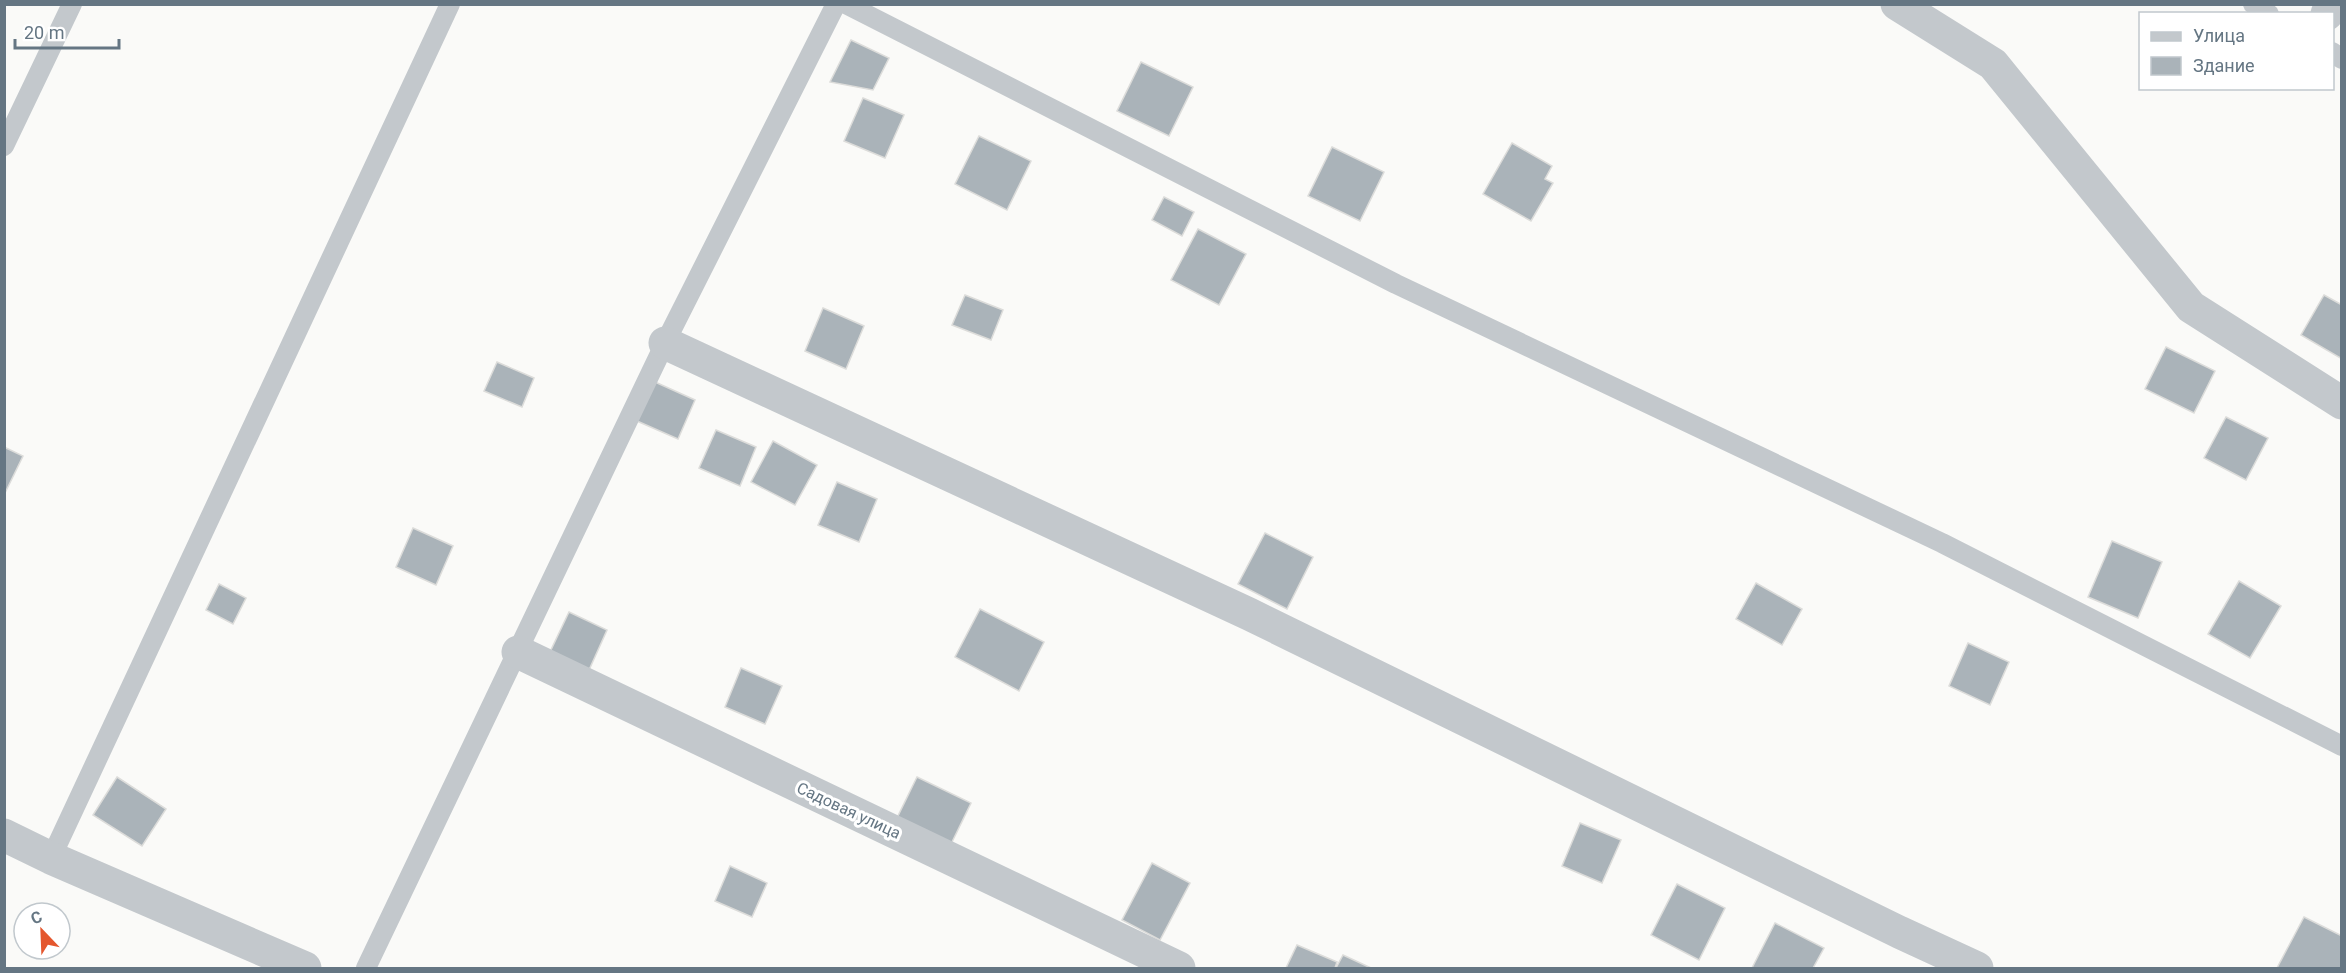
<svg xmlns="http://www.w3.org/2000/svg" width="2346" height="973" font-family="Roboto,sans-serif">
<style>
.building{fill:#aab3b9;stroke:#dcdcda;stroke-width:1.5}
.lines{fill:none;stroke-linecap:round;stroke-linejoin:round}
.lane{stroke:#c3c8cc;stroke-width:20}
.street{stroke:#c3c8cc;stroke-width:33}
.labels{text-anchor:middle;stroke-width:6;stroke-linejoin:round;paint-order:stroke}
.street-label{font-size:16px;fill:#657683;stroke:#fff}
</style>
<rect width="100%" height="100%" fill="#fafaf8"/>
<!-- building -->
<g class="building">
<polygon points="851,40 889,58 873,90 830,82"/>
<polygon points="1141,62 1193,87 1169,136 1117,111"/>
<polygon points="863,98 904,115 885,158 844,141"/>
<polygon points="979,136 1031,161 1007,210 955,184"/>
<polygon points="1512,143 1552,166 1545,179 1553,183 1531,221 1483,194"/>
<polygon points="1332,147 1384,172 1360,221 1308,196"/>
<polygon points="1164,197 1194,212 1182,236 1152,220"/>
<polygon points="1198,229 1246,254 1219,305 1171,280"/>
<polygon points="965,295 1003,310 991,340 952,325"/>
<polygon points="2324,295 2342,305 2342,359 2301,335"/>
<polygon points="823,308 864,326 846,369 805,351"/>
<polygon points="2166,347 2215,371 2194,413 2145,389"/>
<polygon points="497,362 534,378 522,407 484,391"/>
<polygon points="655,382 695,400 678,439 637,421"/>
<polygon points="2226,417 2268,438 2246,480 2204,458"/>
<polygon points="716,430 756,447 740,486 699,468"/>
<polygon points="773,441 817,465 795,505 751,482"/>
<polygon points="4,447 23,456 4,495"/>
<polygon points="837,482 877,499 859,542 818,525"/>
<polygon points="413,528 453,546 436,585 396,567"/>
<polygon points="1265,533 1313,557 1287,609 1238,584"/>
<polygon points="2112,541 2162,562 2138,618 2088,597"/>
<polygon points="2239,581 2281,606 2250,658 2208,634"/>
<polygon points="1756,583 1802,609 1782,645 1736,619"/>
<polygon points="219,584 246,598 233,624 206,610"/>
<polygon points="980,609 1044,642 1019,691 955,657"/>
<polygon points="569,612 607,630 589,670 550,652"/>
<polygon points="1968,643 2009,662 1990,705 1949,686"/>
<polygon points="741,668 782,686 765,724 725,707"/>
<polygon points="117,777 166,809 142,846 93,815"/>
<polygon points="917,777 971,803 951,844 897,818"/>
<polygon points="1580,823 1621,840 1602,883 1562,866"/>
<polygon points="1152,863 1190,883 1160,940 1122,920"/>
<polygon points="730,866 767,883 752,917 715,901"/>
<polygon points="1677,884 1725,908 1699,960 1651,935"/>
<polygon points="2304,917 2342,936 2342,968 2277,968"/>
<polygon points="1775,923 1824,948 1813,968 1752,968"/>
<polygon points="1297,945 1337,962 1335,968 1286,968"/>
<polygon points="1343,955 1371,968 1336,968"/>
</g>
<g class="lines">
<!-- lane -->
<g class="lane">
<polyline points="846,4 1396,284 1942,543 2342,746"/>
<polyline points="2253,4 2269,14"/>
<polyline points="2332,52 2342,59"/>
<polyline points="4,146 72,4"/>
<polyline points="51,858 450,4"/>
<polyline points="366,968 665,343 836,4"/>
</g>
<!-- street -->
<g class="street">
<polyline points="1897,4 1993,64 2191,307 2342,403"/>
<polyline points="2327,14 2331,4"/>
<polyline points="665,343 1249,614 1899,932 1977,968"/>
<polyline points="518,652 1179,968"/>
<polyline points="4,835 51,858 305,968"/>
</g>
</g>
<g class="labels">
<!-- street labels -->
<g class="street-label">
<text transform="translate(849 810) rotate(25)" y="6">Садовая улица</text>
</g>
</g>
<!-- border -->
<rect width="2346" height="973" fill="none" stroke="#657683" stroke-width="12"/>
<!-- legend -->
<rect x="2139" y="12" width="195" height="78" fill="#ffffff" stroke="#c1c8cd" stroke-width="1.5"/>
<rect x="2151" y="32" width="30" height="9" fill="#c3c8cc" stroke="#c1c8cd" stroke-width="1.5"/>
<text x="2193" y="42" font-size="18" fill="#657683">Улица</text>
<rect x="2151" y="57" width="30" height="18" fill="#aab3b9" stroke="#c1c8cd" stroke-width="1.5"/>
<text x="2193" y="72" font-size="18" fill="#657683">Здание</text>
<!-- north arrow -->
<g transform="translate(42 931) rotate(337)"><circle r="28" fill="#ffffff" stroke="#c1c8cd" stroke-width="1.5"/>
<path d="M0-4.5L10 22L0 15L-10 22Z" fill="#e4572e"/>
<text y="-9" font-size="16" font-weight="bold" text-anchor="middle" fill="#657683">С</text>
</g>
<!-- scale -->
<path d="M15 39v9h104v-9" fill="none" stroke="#657683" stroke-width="3"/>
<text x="24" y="39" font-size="18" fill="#657683" stroke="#ffffff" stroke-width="4.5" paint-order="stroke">20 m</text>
</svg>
